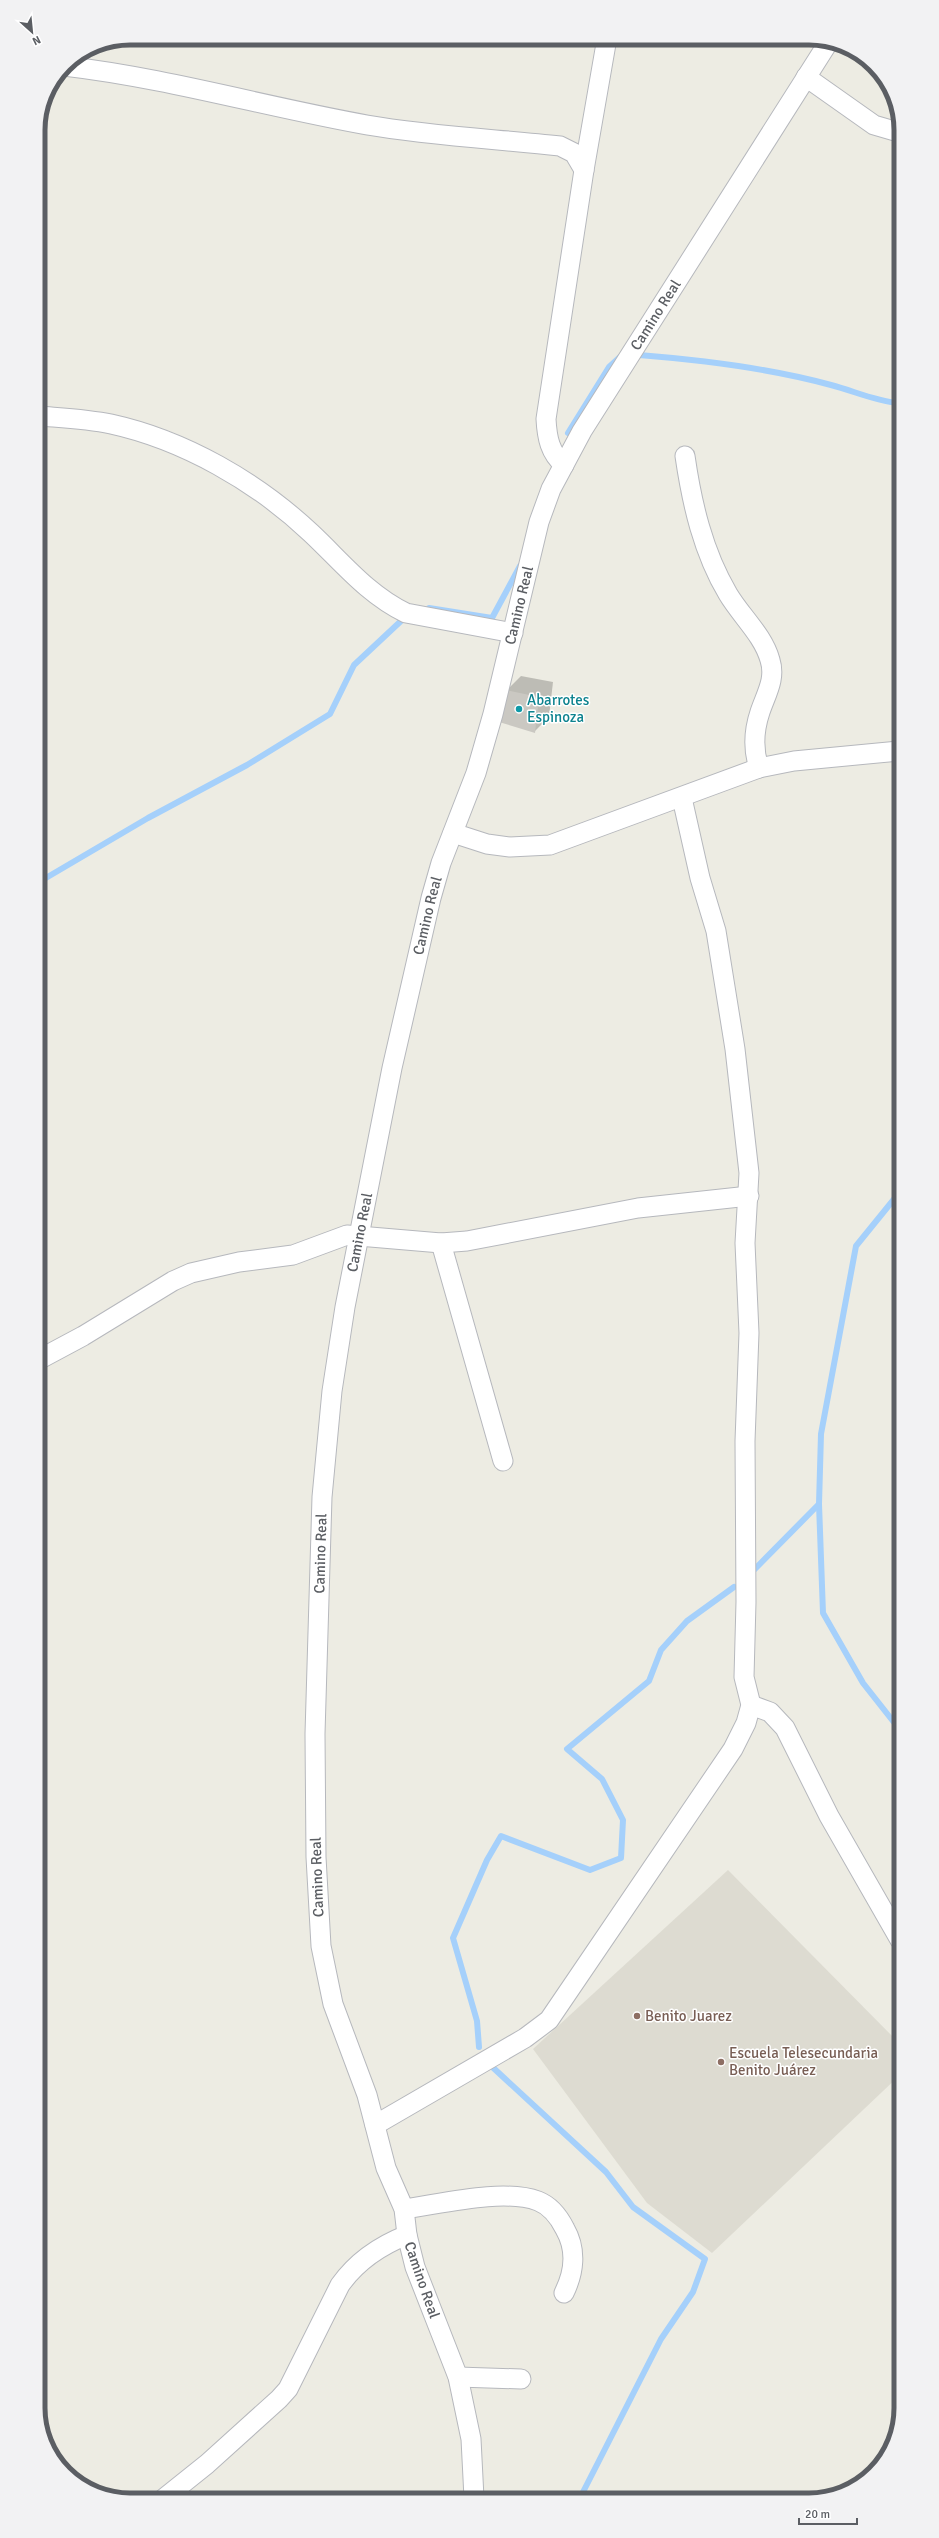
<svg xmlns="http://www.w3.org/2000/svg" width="939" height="2538" font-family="Signika,sans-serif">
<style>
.education{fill:#dddbd1}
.shadow{fill:#0003}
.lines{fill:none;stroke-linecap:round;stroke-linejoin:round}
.stream{stroke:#a5d0fb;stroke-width:6}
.building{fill:#cac8c2}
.minor-casing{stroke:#b6b8bd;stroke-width:21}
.minor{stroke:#fff;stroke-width:19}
.culture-dot{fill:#0f9aa8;stroke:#fff;stroke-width:1.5}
.education-dot{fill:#8d6e63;stroke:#fff;stroke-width:1.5}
.labels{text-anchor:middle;stroke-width:3;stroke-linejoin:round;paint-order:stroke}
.street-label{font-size:15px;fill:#5b5e63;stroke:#fff}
.culture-label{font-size:15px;fill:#0d838f;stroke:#fff;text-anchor:start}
.education-label{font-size:15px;fill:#785e54;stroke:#fff;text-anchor:start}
.rim{fill:none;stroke:#5b5e63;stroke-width:5}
</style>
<rect width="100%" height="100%" fill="#edece3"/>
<!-- education -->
<polygon class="education" points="728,1870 900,2044 901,2074 712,2253 647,2203 533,2049"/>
<!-- shadow -->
<polygon class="shadow" points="521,676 553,682 549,717 534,732 506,691"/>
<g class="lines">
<!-- stream -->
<g class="stream">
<path d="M639,355C703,360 769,368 831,385C854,391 875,401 898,403"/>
<polyline points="568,433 609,367 620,357"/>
<polyline points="429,608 492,618 520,566"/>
<polyline points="39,882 148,818 247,765 330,714 354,665 401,621"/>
<polyline points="819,1504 823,1613 863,1683 900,1730"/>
<polyline points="751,1573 819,1504 821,1434 856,1246 899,1193"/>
<polyline points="479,2047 477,2021 453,1938 487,1860 501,1836 590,1870 621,1858 623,1820 602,1779 567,1749 649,1681 661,1650 687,1621 734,1587"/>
<polyline points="488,2063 606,2172 633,2207 705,2259 693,2292 661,2339 580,2498"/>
</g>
</g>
<!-- building -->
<polygon class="building" points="505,690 539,697 535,733 499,722"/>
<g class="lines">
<defs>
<g id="minor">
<path d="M64,66C167,78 266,107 367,125C431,136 496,139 560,146L574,153L584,170"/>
<polyline points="806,77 874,125 898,132"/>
<path d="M39,416C63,418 87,419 111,424C184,440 257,482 311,533C342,562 367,594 406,613L513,633"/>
<path d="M685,456C692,504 703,552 728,594C741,616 763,635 770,660C776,679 766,694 760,712C754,730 753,750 759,768"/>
<path d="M564,465C550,453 547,438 546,419L584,170L607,38"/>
<polyline points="453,833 487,844 510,847 550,845 759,768 794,761 899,751"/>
<polyline points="441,1243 503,1461"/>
<polyline points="40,1359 83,1336 173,1281 191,1273 239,1262 293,1255 347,1235 441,1243 467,1241 638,1208 749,1196"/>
<polyline points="751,1705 770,1712 785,1728 829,1816 900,1940"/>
<polyline points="375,2125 525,2038 549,2020 733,1749 746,1723 751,1705 744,1677 746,1602 745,1441 749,1333 745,1243 749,1173 735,1049 716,931 700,878 682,798"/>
<path d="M404,2209C441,2204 503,2188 538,2201C551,2206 559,2217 565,2229C577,2250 574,2273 564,2293"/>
<polyline points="458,2377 521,2379"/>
<path id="s1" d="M474,2498L471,2439L458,2377L415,2267L407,2235L404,2209L386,2168L367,2095L333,2004L321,1946L316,1857L315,1734L322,1497L332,1391L345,1307L392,1068L431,898L441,863L476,773L493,714L539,522L551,489L582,431L828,43"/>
<path d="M162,2500L207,2464L279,2399L288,2389L340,2285C357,2261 379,2246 407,2235"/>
</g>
</defs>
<!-- minor casing -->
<use href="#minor" class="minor-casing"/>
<!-- minor -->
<use href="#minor" class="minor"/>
</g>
<!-- markers -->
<circle class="culture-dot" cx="519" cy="709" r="4"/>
<g class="education-dot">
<circle cx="637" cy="2016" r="4"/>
<circle cx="721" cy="2062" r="4"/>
</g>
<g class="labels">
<!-- street labels -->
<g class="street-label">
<text dy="5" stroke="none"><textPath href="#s1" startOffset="2265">Camino Real</textPath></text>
<text dy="5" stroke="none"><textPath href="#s1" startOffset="1941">Camino Real</textPath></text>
<text dy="5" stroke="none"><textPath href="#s1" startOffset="1617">Camino Real</textPath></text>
<text dy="5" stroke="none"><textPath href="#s1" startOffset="1293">Camino Real</textPath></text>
<text dy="5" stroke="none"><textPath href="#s1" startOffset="969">Camino Real</textPath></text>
<text transform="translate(317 1877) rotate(-92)" y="5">Camino Real</text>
<text transform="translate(422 2280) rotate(71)" y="5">Camino Real</text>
</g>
<!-- culture labels -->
<g class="culture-label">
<text x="527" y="705">Abarrotes<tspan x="527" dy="17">Espinoza</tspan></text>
</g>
<!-- education labels -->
<g class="education-label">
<text x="645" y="2021">Benito Juarez</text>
<text x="729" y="2058">Escuela Telesecundaria<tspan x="729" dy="17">Benito Juárez</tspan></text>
</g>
</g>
<!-- crop -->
<path d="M0 0H939V2538H0ZM130 45H809A85 85 0 0 1 894 130V2408A85 85 0 0 1 809 2493H130A85 85 0 0 1 45 2408V130A85 85 0 0 1 130 45Z" fill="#f2f2f3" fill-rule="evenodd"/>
<path class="rim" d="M130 45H809A85 85 0 0 1 894 130V2408A85 85 0 0 1 809 2493H130A85 85 0 0 1 45 2408V130A85 85 0 0 1 130 45Z"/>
<!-- north arrow -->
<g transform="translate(32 32) rotate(153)" stroke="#ffffff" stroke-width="3" paint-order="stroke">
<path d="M0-3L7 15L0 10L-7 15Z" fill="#5b5e63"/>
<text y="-6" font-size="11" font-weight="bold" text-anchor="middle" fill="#5b5e63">N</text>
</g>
<!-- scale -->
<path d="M799 2518v6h58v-6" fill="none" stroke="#5b5e63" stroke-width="2"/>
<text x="805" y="2518" font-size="12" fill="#5b5e63" stroke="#ffffff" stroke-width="3" paint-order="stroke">20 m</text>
</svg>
